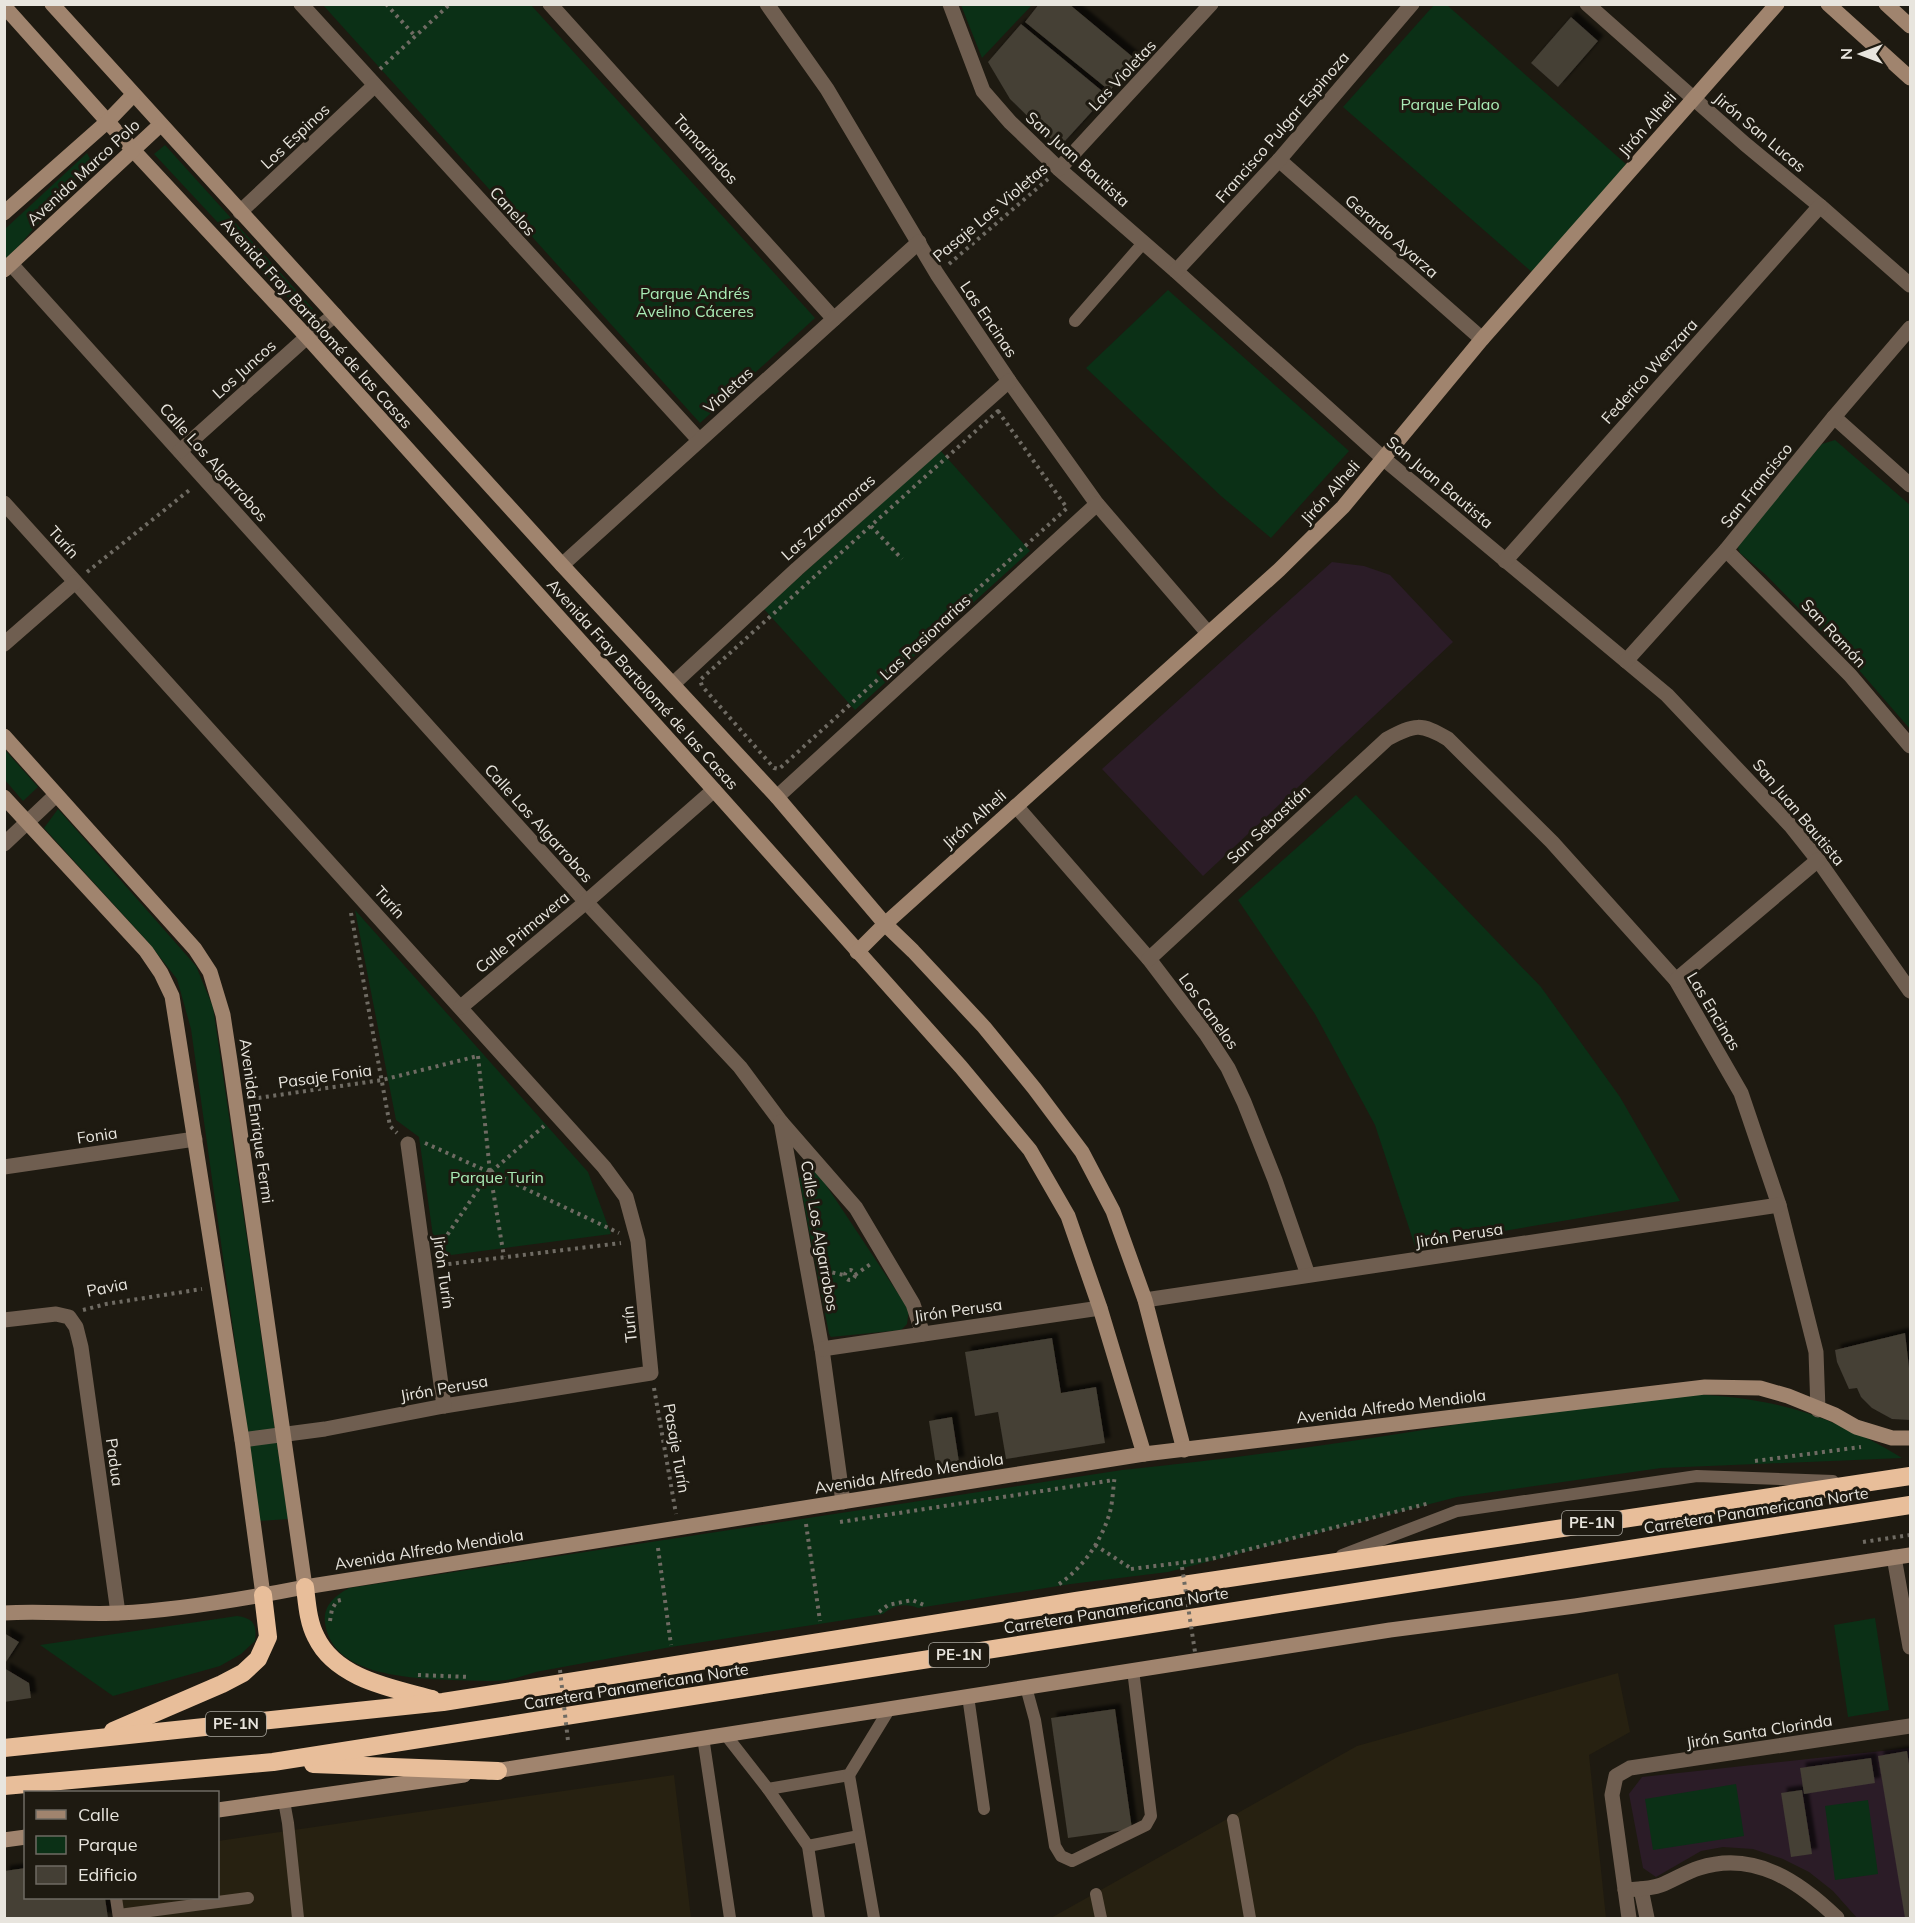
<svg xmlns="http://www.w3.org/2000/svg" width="1915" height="1923" font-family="Mulish,sans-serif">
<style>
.built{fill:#272111}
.education{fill:#2b1c27}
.green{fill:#0b3016}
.building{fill:#443f35;filter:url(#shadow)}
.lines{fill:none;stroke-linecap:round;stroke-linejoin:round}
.path{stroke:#6f6b63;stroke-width:4;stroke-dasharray:3 4.5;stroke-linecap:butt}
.lane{stroke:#6f5e50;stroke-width:12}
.street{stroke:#6f5e50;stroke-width:15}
.secondary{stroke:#a0846e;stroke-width:15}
.highway{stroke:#e8be9a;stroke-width:18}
.path-bridge{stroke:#6f6b63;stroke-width:4;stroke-dasharray:3 4.5;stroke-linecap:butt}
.labels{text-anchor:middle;stroke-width:6;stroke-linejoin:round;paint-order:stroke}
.shield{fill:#1e1a11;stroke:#aba8a0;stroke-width:1.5}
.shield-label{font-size:15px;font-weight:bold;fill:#e8e5de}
.street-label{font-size:16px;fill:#e8e5de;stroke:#1e1a11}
.park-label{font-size:16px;fill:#aaecb6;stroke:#1e1a11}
</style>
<defs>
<filter id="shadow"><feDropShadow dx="5.5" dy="-5.5" stdDeviation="1.5" flood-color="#0009"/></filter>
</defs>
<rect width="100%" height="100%" fill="#1e1a11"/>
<!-- built -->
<g class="built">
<polygon points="1618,1673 1630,1732 1589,1755 1606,1918 1051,1918 1357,1746"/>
<polygon points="674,1775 691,1918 120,1918 117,1898 218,1898 218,1841"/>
</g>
<!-- education -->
<g class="education">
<polygon points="1332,562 1364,566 1390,575 1453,642 1203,876 1102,769"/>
<polygon points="1910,1748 1910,1918 1857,1918 1833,1891 1809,1872 1783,1859 1753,1849 1723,1847 1701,1851 1656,1877 1643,1868 1629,1794 1642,1777"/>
</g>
<!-- green -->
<g class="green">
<polygon points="323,5 531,5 815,318 700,423"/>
<polygon points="961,5 1032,5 982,58"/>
<polygon points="1434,5 1447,5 1627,165 1533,273 1343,107"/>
<polygon points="165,145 313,309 305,316 154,154"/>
<polygon points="87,153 91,161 18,247 5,259 5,229"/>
<polygon points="1168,290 1349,451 1271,538 1221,496 1086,368"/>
<polygon points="1835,440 1910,505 1910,729 1858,669 1766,575 1740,553 1738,548 1739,541 1822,444"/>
<polygon points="940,450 1030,551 855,710 764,609"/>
<polygon points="5,750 38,787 23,801 5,780"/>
<polygon points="1356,795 1541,987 1620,1097 1680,1201 1415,1246 1375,1125 1315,1014 1238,900"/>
<polygon points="58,809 196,966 213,1007 288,1519 260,1521 191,1029 177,979 148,942 44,828"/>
<polygon points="355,910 588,1172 611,1234 436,1257 419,1137 396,1120"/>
<polygon points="816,1170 909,1310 907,1324 901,1330 831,1337 829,1334 799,1178"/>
<path d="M1684,1394C1768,1396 1830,1414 1902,1458L1661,1468L1457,1497L1168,1572L1071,1584L918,1608C906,1603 893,1605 883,1614C812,1625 742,1636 671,1647C628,1655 584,1663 541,1671C529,1673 518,1679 506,1680C488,1682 469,1680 451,1680C410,1678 332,1676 325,1623C323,1605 335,1596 349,1588L1122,1470C1223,1460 1323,1446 1423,1430C1510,1416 1596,1400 1684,1394Z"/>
<path d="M237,1616C254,1618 257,1625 255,1641L241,1654L220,1666L113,1696L40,1645Z"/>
<polygon points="1875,1618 1889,1710 1848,1717 1834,1625"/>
<polygon points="1736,1784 1744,1836 1653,1850 1645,1799"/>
<polygon points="1868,1800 1878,1874 1835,1880 1825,1806"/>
</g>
<!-- building -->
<g class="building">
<polygon points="1039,4 1069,4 1134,58 1110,91 1025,22"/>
<polygon points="1571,17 1598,41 1558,87 1531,63"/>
<polygon points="1021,24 1107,95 1065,141 1054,142 1010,99 988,62"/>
<polygon points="1905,1333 1910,1376 1910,1420 1892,1419 1872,1408 1861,1397 1857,1388 1849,1389 1837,1362 1835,1350"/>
<polygon points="1052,1338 1061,1393 1096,1387 1105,1443 1006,1459 998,1412 975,1416 965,1352"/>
<polygon points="952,1417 959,1462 936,1466 929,1421"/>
<polygon points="4,1633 19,1642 4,1665"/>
<polygon points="4,1668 29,1683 31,1698 4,1702"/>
<polygon points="1115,1709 1132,1829 1068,1838 1051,1718"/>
<polygon points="1907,1751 1910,1771 1910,1918 1905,1918 1878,1756"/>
<polygon points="1871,1758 1875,1783 1804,1794 1800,1768"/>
<polygon points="1802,1790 1812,1854 1791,1857 1781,1793"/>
<polygon points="26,1868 26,1898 105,1898 108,1918 4,1918 4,1871"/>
</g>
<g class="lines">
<!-- path -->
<g class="path">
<polyline points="386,4 415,36"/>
<polyline points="380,69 450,4"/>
<polyline points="949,264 1048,179"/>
<polygon points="998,411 1067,508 779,769 774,768 702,686 700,680"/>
<polyline points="871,526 902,559"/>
<polyline points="87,572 192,488"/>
<polyline points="351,913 390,1126 397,1133"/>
<polyline points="478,1056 490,1172 504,1257"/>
<polyline points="251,1099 382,1080 478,1056"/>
<polyline points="425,1143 489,1172"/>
<polyline points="491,1172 544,1126"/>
<polyline points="439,1247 490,1172 619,1233"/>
<polyline points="441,1265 621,1243"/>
<circle cx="850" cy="1275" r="5"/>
<polyline points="825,1271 844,1275"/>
<polyline points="855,1275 872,1263"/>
<polyline points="83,1310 106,1304 202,1289"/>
<polyline points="654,1388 676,1514"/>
<polyline points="1755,1461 1861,1447"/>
<polyline points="840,1522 1114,1480"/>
<polyline points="806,1524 820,1621"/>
<polyline points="1863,1542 1910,1535"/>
<polyline points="1095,1545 1132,1569"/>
<polyline points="658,1548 671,1645"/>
<polyline points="1131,1569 1211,1559 1430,1503"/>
<path d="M1059,1584C1083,1568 1102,1540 1110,1512C1113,1500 1113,1487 1115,1475"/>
<polyline points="879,1612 888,1605 912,1600 924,1605"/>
<polyline points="330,1621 332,1609 337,1601 341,1600"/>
<polyline points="418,1675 470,1677"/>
</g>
<!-- lane -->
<g class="lane">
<polyline points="1075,321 1144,242"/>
<polyline points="1342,1555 1457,1511 1697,1476 1833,1481"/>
<polyline points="1026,1687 1035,1720 1055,1846 1061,1856 1072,1861 1146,1825 1151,1816 1133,1670"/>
<polyline points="968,1696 984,1809"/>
<polyline points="725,1734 768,1789 849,1775 890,1708"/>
<polyline points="703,1737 730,1918"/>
<polyline points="849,1775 874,1918"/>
<polyline points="768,1789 808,1846 819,1918"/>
<polyline points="284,1801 288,1823 298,1918"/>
<polyline points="1233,1820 1250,1918"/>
<polyline points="808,1846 859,1836"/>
<polyline points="1096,1894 1101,1918"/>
<polyline points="116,1898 119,1918"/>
<polyline points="119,1915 248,1898"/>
</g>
<!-- street -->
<g class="street">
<polyline points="301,4 699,440"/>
<polyline points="550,4 834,319"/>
<polyline points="767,4 827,89 937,274 1009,381 1097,504 1208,633"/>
<polyline points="950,4 983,91 1010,122 1059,169 1176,271 1384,459 1667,695 1791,826 1818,860 1910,991"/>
<polyline points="1587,4 1745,144 1820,206 1910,285"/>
<polyline points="1279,160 1482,339"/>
<polyline points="1059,169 1211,4"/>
<polyline points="240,212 374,86"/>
<polyline points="11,264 586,902 740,1067 781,1122 822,1349 843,1502"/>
<polyline points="1176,271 1279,160 1412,4"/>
<polyline points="1834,417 1910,485"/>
<polyline points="180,451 307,337 335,315"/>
<polyline points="4,503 604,1167 626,1197 638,1241 651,1373 444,1406 325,1429 242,1440"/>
<polyline points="1726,550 1850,675 1910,746"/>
<polyline points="1505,561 1820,206"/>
<polyline points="562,565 919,242"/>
<polyline points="4,644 75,582"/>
<polyline points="1626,661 1726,550 1834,417 1910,328"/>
<polyline points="673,684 797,569 1009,381"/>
<polyline points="777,797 1097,504"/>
<polyline points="1016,806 1149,959 1206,1034 1228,1068 1244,1102 1275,1180 1308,1275"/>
<polyline points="4,844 56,795"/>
<path d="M1149,959L1387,739C1415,724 1421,723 1448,739L1552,842L1676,980L1741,1093L1779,1205L1816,1352L1818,1410"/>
<polyline points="1676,980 1818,860"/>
<polyline points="461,1007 586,902 714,790"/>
<polyline points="781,1122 856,1208 913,1304 923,1334"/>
<polyline points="408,1144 444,1406"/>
<polyline points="4,1167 195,1139"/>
<polyline points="1145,1300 1779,1205"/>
<polyline points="4,1320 56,1314 69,1317 76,1327 81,1347 118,1613"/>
<polyline points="822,1349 1100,1308"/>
<polyline points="1894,1557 1910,1647"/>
<polyline points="1641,1889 1647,1918"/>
<path d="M1625,1890C1637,1889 1650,1889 1661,1885C1674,1880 1686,1872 1699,1868C1754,1850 1800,1882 1837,1918"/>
<polyline points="1629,1918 1612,1795 1616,1776 1630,1768 1910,1726"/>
</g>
<!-- secondary -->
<g class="secondary">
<polyline points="52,4 562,565 777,797 885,924 913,951 984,1027 1034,1088 1082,1152 1113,1211 1145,1300 1184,1450"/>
<polyline points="1828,4 1910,78"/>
<polyline points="1886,4 1910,26"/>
<polyline points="4,6 133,150 307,337 714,790 961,1067 1030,1150 1068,1216 1100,1308 1144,1454"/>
<polyline points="4,213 108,121 133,95"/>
<polyline points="4,270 160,125"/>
<polyline points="4,736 195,949 210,972 223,1015 230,1061 305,1587"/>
<polyline points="4,797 146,951 161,973 172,996 242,1440 263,1595"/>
<polyline points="857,952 885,924 1279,570 1343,507 1482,339 1777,4"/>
<path d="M4,1613C42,1610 81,1615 119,1613C181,1610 244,1599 305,1587L1144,1454L1705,1387L1760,1388L1788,1396L1835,1415L1856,1427L1892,1438H1910"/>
<polyline points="488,1772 1390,1630 1575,1606 1910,1555"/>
<polyline points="218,1810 464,1775"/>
<polyline points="4,1840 26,1837"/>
</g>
<!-- highway -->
<g class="highway">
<path d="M305,1587C307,1603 308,1622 316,1637C336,1679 392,1688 432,1699"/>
<polyline points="113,1731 222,1684 243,1673 258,1659 268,1637 263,1595"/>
<polyline points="4,1748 443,1702 1076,1601 1910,1476"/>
<polyline points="313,1764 498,1771"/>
<polyline points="4,1786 273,1762 1910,1505"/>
</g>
<!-- path-bridge -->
<g class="path-bridge">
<polyline points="1182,1567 1195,1652"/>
<polyline points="560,1670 568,1741"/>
</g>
</g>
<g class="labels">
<!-- shield labels -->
<g class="shield">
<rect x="1562" y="1511" width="60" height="24" rx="4.5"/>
<rect x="929" y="1643" width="60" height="24" rx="4.5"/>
<rect x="206" y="1712" width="60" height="24" rx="4.5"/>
</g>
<g class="shield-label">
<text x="1592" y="1528">PE-1N</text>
<text x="959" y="1660">PE-1N</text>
<text x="236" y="1729">PE-1N</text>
</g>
<!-- street labels -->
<g class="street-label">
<text transform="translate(1122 75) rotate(-47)" y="6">Las Violetas</text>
<text transform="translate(1647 124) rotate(-49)" y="6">Jirón Alheli</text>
<text transform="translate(1282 127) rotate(-49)" y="6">Francisco Pulgar Espinoza</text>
<text transform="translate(1760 132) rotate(40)" y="6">Jirón San Lucas</text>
<text transform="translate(295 136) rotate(-43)" y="6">Los Espinos</text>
<text transform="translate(706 149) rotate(48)" y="6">Tamarindos</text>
<text transform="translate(1078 159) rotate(42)" y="6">San Juan Bautista</text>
<text transform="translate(83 172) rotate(-43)" y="6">Avenida Marco Polo</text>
<text transform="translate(513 211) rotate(48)" y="6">Canelos</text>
<text transform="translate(990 212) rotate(-40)" y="6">Pasaje Las Violetas</text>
<text transform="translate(1392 236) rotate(41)" y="6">Gerardo Ayarza</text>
<text transform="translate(989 319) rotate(56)" y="6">Las Encinas</text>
<text transform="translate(317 323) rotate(48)" y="6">Avenida Fray Bartolomé de las Casas</text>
<text transform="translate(244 369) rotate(-42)" y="6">Los Juncos</text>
<text transform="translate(1649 371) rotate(-48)" y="6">Federico Wenzara</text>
<text transform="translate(728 390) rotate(-42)" y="6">Violetas</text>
<text transform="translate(214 462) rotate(48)" y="6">Calle Los Algarrobos</text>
<text transform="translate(1440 482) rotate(40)" y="6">San Juan Bautista</text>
<text transform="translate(1756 485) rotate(-51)" y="6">San Francisco</text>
<text transform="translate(1330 492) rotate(-48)" y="6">Jirón Alheli</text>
<text transform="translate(828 517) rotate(-42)" y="6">Las Zarzamoras</text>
<text transform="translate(64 542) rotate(48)" y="6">Turín</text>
<text transform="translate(1834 633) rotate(47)" y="6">San Ramón</text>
<text transform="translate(925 637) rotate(-43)" y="6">Las Pasionarias</text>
<text transform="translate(643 684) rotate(48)" y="6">Avenida Fray Bartolomé de las Casas</text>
<text transform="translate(1799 812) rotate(50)" y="6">San Juan Bautista</text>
<text transform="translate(974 819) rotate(-42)" y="6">Jirón Alheli</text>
<text transform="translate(539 823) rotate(48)" y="6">Calle Los Algarrobos</text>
<text transform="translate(1268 824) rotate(-43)" y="6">San Sebastián</text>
<text transform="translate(390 902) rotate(48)" y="6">Turín</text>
<text transform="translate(522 932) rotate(-40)" y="6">Calle Primavera</text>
<text transform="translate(1209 1011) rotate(54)" y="6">Los Canelos</text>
<text transform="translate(1714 1011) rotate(59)" y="6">Las Encinas</text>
<text transform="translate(325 1076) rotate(-8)" y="6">Pasaje Fonia</text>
<text transform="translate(257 1121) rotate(82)" y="6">Avenida Enrique Fermi</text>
<text transform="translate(97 1135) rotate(-8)" y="6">Fonia</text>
<text transform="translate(1459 1235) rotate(-9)" y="6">Jirón Perusa</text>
<text transform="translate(820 1236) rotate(80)" y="6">Calle Los Algarrobos</text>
<text transform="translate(444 1272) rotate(82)" y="6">Jirón Turín</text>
<text transform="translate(107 1287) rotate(-11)" y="6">Pavia</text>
<text transform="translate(958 1310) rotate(-8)" y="6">Jirón Perusa</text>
<text transform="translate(629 1324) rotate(-96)" y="6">Turín</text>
<text transform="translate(444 1388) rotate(-10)" y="6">Jirón Perusa</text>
<text transform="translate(1391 1406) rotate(-7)" y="6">Avenida Alfredo Mendiola</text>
<text transform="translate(677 1448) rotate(80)" y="6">Pasaje Turín</text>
<text transform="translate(115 1462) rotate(82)" y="6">Padua</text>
<text transform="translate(909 1473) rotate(-9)" y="6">Avenida Alfredo Mendiola</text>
<text transform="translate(1756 1510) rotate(-9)" y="6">Carretera Panamericana Norte</text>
<text transform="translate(429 1549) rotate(-9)" y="6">Avenida Alfredo Mendiola</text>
<text transform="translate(1116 1610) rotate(-9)" y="6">Carretera Panamericana Norte</text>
<text transform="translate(636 1686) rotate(-9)" y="6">Carretera Panamericana Norte</text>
<text transform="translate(1759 1731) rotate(-9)" y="6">Jirón Santa Clorinda</text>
</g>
<!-- park labels -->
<g class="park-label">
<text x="1450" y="110">Parque Palao</text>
<text x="695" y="299">Parque Andrés<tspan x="695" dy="18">Avelino Cáceres</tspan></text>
<text x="497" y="1183">Parque Turin</text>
</g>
</g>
<!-- border -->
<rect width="1915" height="1923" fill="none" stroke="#e8e5de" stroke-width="12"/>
<!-- legend -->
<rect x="24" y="1791" width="195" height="108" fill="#1e1a11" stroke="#6f6b63" stroke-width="1.5"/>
<rect x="36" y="1810" width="30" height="9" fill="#a0846e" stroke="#6f6b63" stroke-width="1.5"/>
<text x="78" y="1821" font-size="18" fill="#e8e5de">Calle</text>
<rect x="36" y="1836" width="30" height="18" fill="#0b3016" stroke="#6f6b63" stroke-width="1.5"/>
<text x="78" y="1851" font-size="18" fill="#e8e5de">Parque</text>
<rect x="36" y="1866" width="30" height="18" fill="#443f35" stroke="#6f6b63" stroke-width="1.5"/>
<text x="78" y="1881" font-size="18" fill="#e8e5de">Edificio</text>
<!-- north arrow -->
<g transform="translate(1861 54) rotate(270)" stroke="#1e1a11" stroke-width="4.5" paint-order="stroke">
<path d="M0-4.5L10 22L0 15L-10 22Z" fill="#e8e5de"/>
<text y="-9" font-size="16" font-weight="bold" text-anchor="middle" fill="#e8e5de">N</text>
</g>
</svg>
